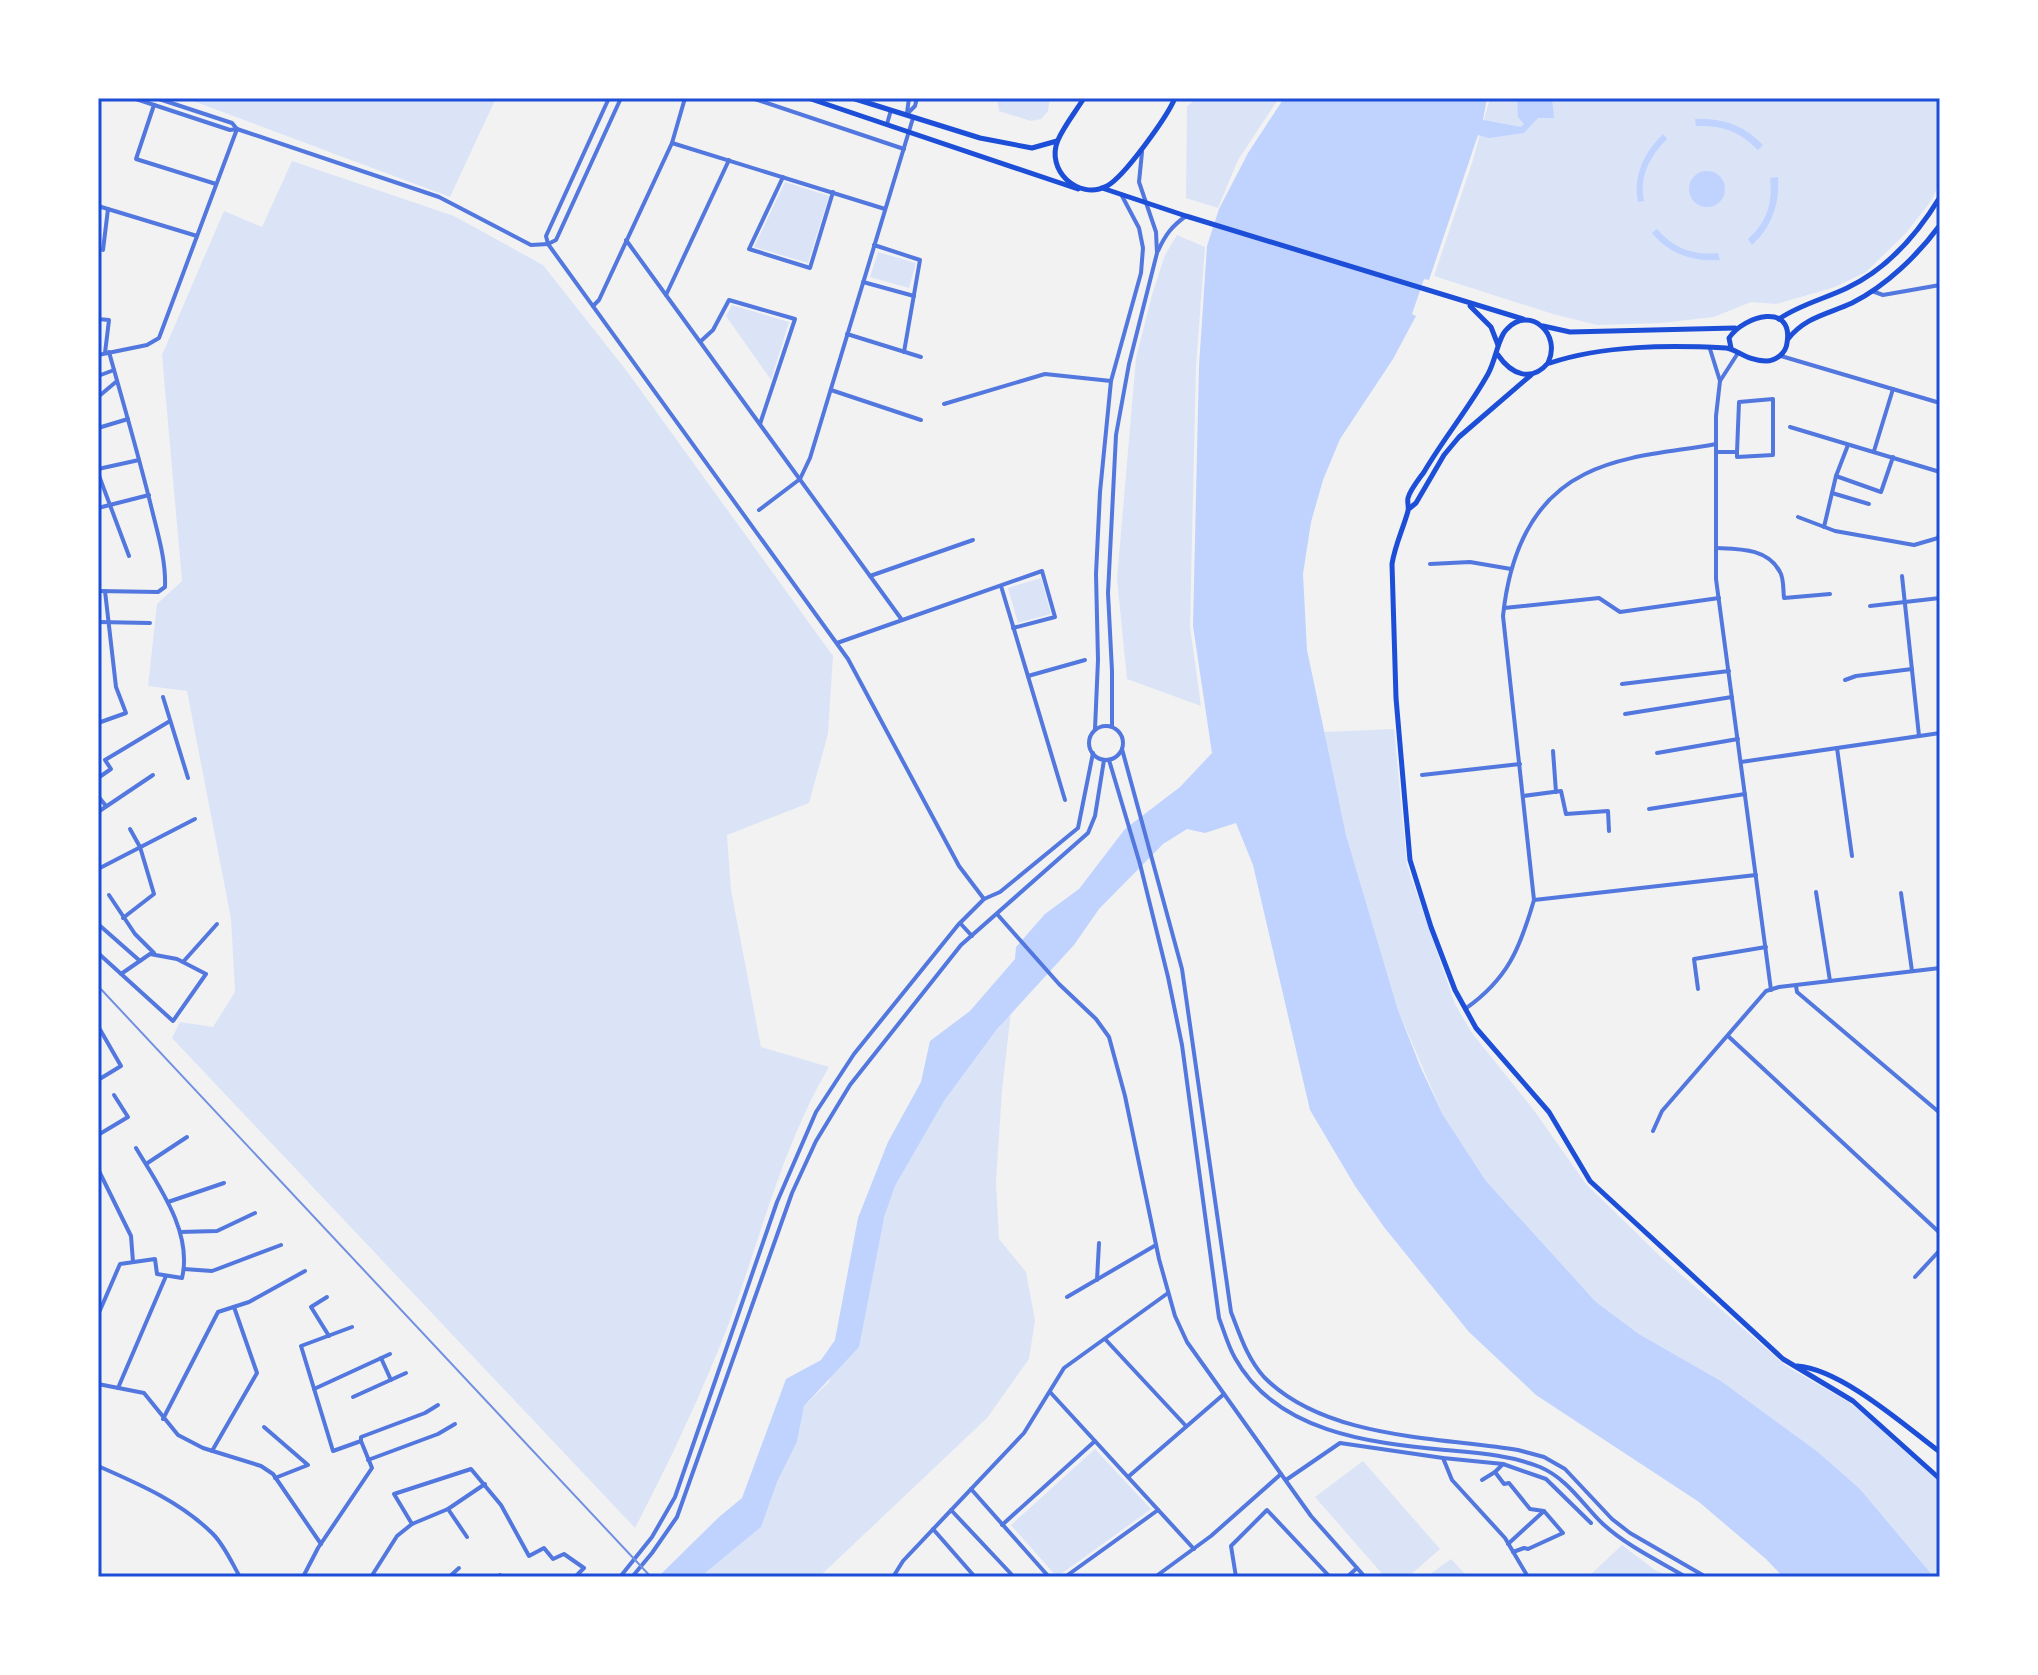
<svg xmlns="http://www.w3.org/2000/svg" width="2038" height="1675" font-family="Figtree,sans-serif">
<style>
.green{fill:#dbe4f7}
.water{fill:#bfd3fe}
.lines{fill:none;stroke-linecap:round;stroke-linejoin:round}
.minor{stroke:#5277de;stroke-width:4}
.tertiary{stroke:#5277de;stroke-width:4}
.secondary{stroke:#1d4ed8;stroke-width:5}
.rail{stroke:#7290e2;stroke-width:2}
.neatline{fill:none;stroke:#1d4ed8;stroke-width:3}
</style>
<rect width="100%" height="100%" fill="#f2f2f2"/>
<!-- green -->
<g class="green">
<polygon points="185,98 496,98 450,197"/>
<polygon points="997,98 1050,98 1048,111 1041,119 1031,121 999,111"/>
<polygon points="1198,98 1279,98 1238,160 1218,208 1186,198 1187,106"/>
<polygon points="1490,98 1940,98 1940,182 1931,201 1906,233 1866,272 1835,287 1776,304 1751,302 1714,317 1662,323 1597,325 1553,314 1434,276 1472,163"/>
<path d="M292,161L454,216L543,265L629,374L833,656L828,734L809,803L727,835L731,890L761,1047L829,1067C782,1146 761,1237 729,1323C702,1393 670,1461 635,1528L172,1038L180,1022L213,1027L235,992L231,919L187,691L148,686L157,604L182,581L162,355L224,211L262,227Z"/>
<polygon points="785,182 829,196 808,263 754,247"/>
<polygon points="1177,235 1205,247 1196,366 1190,627 1201,706 1127,679 1117,579 1136,358 1152,295 1165,255"/>
<polygon points="878,252 916,263 909,288 870,277"/>
<polygon points="732,305 789,322 771,380 726,316"/>
<polygon points="1041,578 1051,614 1018,623 1008,588"/>
<polygon points="1394,729 1407,865 1455,1004 1472,1033 1533,1109 1586,1184 1661,1257 1786,1366 1847,1401 1876,1423 1940,1480 1940,1577 1934,1577 1860,1489 1818,1452 1721,1381 1639,1334 1596,1302 1486,1181 1443,1115 1398,1010 1346,835 1323,732"/>
<polygon points="1011,1011 1002,1091 996,1182 999,1239 1026,1272 1035,1320 1029,1359 987,1418 819,1577 700,1577 777,1482 797,1442 804,1406 829,1382 895,1186 944,1101"/>
<polygon points="1095,1449 1151,1509 1057,1577 1011,1525"/>
<polygon points="1363,1461 1440,1549 1408,1577 1385,1577 1315,1497"/>
<polygon points="1622,1545 1655,1570 1670,1577 1588,1577"/>
<polygon points="1451,1559 1468,1577 1426,1577"/>
</g>
<!-- water -->
<g class="water">
<polygon points="1284,98 1487,98 1483,120 1521,127 1524,124 1518,117 1517,98 1552,98 1554,118 1538,118 1524,133 1489,138 1478,135 1429,280 1424,279 1412,314 1416,316 1393,359 1340,439 1323,480 1311,522 1303,574 1307,650 1346,835 1398,1010 1420,1066 1443,1115 1486,1181 1596,1302 1639,1334 1721,1381 1818,1452 1860,1489 1934,1577 1783,1577 1766,1559 1699,1502 1536,1395 1469,1332 1384,1227 1355,1186 1310,1110 1253,865 1236,823 1205,833 1187,829 1163,844 1099,909 1074,945 998,1028 944,1101 895,1186 884,1218 859,1347 804,1406 797,1442 777,1482 761,1527 700,1577 658,1577 719,1517 742,1498 786,1379 821,1360 835,1340 858,1218 888,1142 921,1082 930,1041 970,1011 1015,959 1016,947 1045,914 1079,889 1125,829 1180,787 1212,753 1193,626 1199,366 1207,246 1219,209 1248,153"/>
<path d="M1695,119C1723,118 1744,125 1763,145L1758,150C1740,131 1721,125 1696,126Z"/>
<path d="M1663,134L1667,139C1650,156 1639,176 1644,201L1638,202C1633,175 1644,153 1663,134Z"/>
<circle cx="1707" cy="189" r="18"/>
<path d="M1778,177C1780,203 1772,227 1752,245L1748,239C1767,222 1773,203 1770,178Z"/>
<path d="M1657,229C1673,248 1694,256 1718,253L1720,260C1693,262 1669,254 1652,233Z"/>
</g>
<g class="lines">
<!-- minor -->
<g class="minor">
<polyline points="133,98 230,130 237,129 439,197 531,245 548,244"/>
<polyline points="156,98 232,123 237,129"/>
<polyline points="752,98 904,149"/>
<polyline points="154,105 136,159 216,184"/>
<polyline points="907,113 909,98"/>
<polyline points="906,115 915,106 917,98"/>
<polyline points="887,124 891,110"/>
<polyline points="672,143 885,209"/>
<polyline points="783,177 749,249 810,268 833,192"/>
<polyline points="98,206 197,236"/>
<polyline points="626,240 902,620"/>
<polyline points="874,245 920,260 904,352"/>
<polyline points="103,250 108,209"/>
<polyline points="863,282 914,296"/>
<polyline points="1872,291 1883,295 1940,285"/>
<polyline points="666,295 729,160"/>
<polyline points="593,306 599,300 672,143 685,98"/>
<polyline points="98,319 109,320 105,353"/>
<polyline points="847,334 921,357"/>
<polyline points="701,341 713,330 729,300 795,319 760,424"/>
<polyline points="1710,349 1720,381 1716,416 1716,579 1771,990"/>
<polyline points="98,355 147,345 159,338 237,129"/>
<polyline points="1781,356 1940,403"/>
<polyline points="98,376 114,370"/>
<polyline points="1720,381 1738,353"/>
<polyline points="831,390 921,420"/>
<polyline points="98,397 117,381"/>
<polyline points="944,404 1045,374 1111,381"/>
<polyline points="1790,427 1940,472"/>
<polyline points="98,428 128,419"/>
<polyline points="1874,451 1893,389"/>
<polyline points="1717,452 1737,452 1737,457 1773,455 1773,399 1739,402 1737,452"/>
<polyline points="98,469 139,460"/>
<polyline points="98,473 129,556"/>
<polyline points="1836,476 1881,492 1893,457"/>
<polyline points="1832,493 1869,504"/>
<polyline points="98,508 149,495"/>
<polyline points="759,510 800,479 810,458 913,118"/>
<polyline points="1798,517 1835,531 1914,545 1938,538 1940,532"/>
<polyline points="1824,527 1836,476 1848,445"/>
<path d="M1716,548C1739,549 1768,548 1780,572C1784,578 1783,590 1784,598L1830,594"/>
<polyline points="1430,564 1470,562 1511,569"/>
<polyline points="870,576 973,540"/>
<polyline points="1902,576 1919,736"/>
<polyline points="1001,586 1065,800"/>
<path d="M98,591L158,592L165,587C166,562 159,538 153,514C140,460 124,406 109,352"/>
<polyline points="1870,606 1940,598"/>
<polyline points="1504,608 1599,598 1620,612 1719,598"/>
<polyline points="98,622 150,623"/>
<polyline points="837,643 1042,571 1055,617 1013,628"/>
<polyline points="1028,676 1085,660"/>
<polyline points="1845,680 1856,676 1912,669"/>
<polyline points="1622,684 1729,671"/>
<polyline points="163,697 188,778"/>
<polyline points="1625,714 1732,697"/>
<polyline points="98,723 126,713 116,687 105,591"/>
<polyline points="1837,748 1852,856"/>
<polyline points="1553,751 1556,792"/>
<polyline points="1657,753 1738,739"/>
<polyline points="1741,762 1940,733"/>
<polyline points="1422,775 1520,764"/>
<polyline points="98,778 111,769 105,760 170,721"/>
<polyline points="98,796 106,806"/>
<polyline points="1523,796 1561,791 1566,814 1608,811 1609,831"/>
<polyline points="1649,809 1745,794"/>
<polyline points="98,812 153,775"/>
<polyline points="98,869 195,819"/>
<polyline points="1816,892 1830,981"/>
<polyline points="1901,893 1912,971"/>
<polyline points="109,895 135,934 154,953"/>
<polyline points="1534,900 1756,875"/>
<polyline points="98,908 98,915"/>
<polyline points="123,918 154,894 140,847 130,829"/>
<polyline points="98,924 140,961"/>
<polyline points="98,953 173,1021 206,974 177,959 150,954 121,974"/>
<polyline points="183,962 217,924"/>
<polyline points="1796,986 1797,992 1940,1113"/>
<polyline points="1698,989 1694,959 1766,947"/>
<path d="M1465,1009C1508,979 1520,948 1534,900L1503,616C1509,559 1530,501 1585,474C1624,454 1674,452 1716,444"/>
<polyline points="98,1026 121,1066 98,1080"/>
<polyline points="1728,1036 1940,1233"/>
<polyline points="1653,1131 1662,1111 1766,991 1779,987 1940,968"/>
<polyline points="98,1135 128,1117 114,1095"/>
<polyline points="146,1164 187,1137"/>
<polyline points="98,1169 131,1236 133,1262"/>
<polyline points="168,1202 224,1183"/>
<polyline points="180,1232 217,1231 255,1213"/>
<polyline points="184,1269 212,1271 281,1245"/>
<polyline points="1915,1277 1940,1250"/>
<polyline points="1097,1280 1099,1243"/>
<polyline points="327,1297 311,1307 329,1336"/>
<polyline points="1067,1297 1156,1245"/>
<path d="M98,1315L120,1264L155,1259L157,1274L182,1278C193,1232 158,1185 136,1148"/>
<polyline points="1105,1339 1186,1426"/>
<polyline points="381,1358 391,1380"/>
<polyline points="98,1384 144,1393 178,1435 203,1448 261,1466 273,1474 321,1544"/>
<polyline points="118,1388 166,1276"/>
<polyline points="314,1389 390,1354"/>
<polyline points="1050,1392 1194,1549"/>
<polyline points="353,1397 406,1373"/>
<polyline points="163,1419 218,1312 249,1302 305,1271"/>
<polyline points="264,1427 308,1465 275,1478"/>
<polyline points="361,1441 361,1437 425,1413 438,1405"/>
<polyline points="212,1451 257,1373 234,1307"/>
<polyline points="1443,1458 1452,1480 1505,1538 1528,1577"/>
<polyline points="368,1460 438,1434 455,1424"/>
<polyline points="1503,1464 1495,1472 1504,1484 1509,1483 1530,1509 1544,1511 1563,1533 1528,1549 1524,1548 1513,1552"/>
<path d="M98,1466C139,1484 181,1502 213,1534C224,1545 232,1563 240,1577"/>
<polyline points="1128,1477 1224,1394"/>
<polyline points="1286,1480 1340,1443 1443,1458 1503,1464 1546,1479 1591,1523"/>
<polyline points="1482,1480 1495,1472"/>
<polyline points="971,1489 1049,1577"/>
<polyline points="448,1509 467,1537"/>
<polyline points="951,1510 1014,1577"/>
<polyline points="412,1524 394,1494 471,1469 501,1505 529,1556 544,1548 553,1559 564,1554 584,1568 575,1577"/>
<polyline points="1002,1525 1095,1441"/>
<polyline points="933,1529 975,1577"/>
<polyline points="1508,1544 1544,1511"/>
<polyline points="500,1575 502,1577"/>
<polyline points="303,1577 318,1548 372,1468 361,1441 333,1451 301,1346 352,1327"/>
<polyline points="371,1577 397,1536 412,1524 448,1509 485,1484"/>
<polyline points="449,1577 459,1568"/>
<polyline points="893,1577 903,1561 1024,1433 1064,1368 1168,1293"/>
<polyline points="1065,1577 1158,1510"/>
<polyline points="1155,1577 1211,1536 1281,1474"/>
<polyline points="1236,1577 1231,1546 1267,1510 1330,1577"/>
<polyline points="1347,1577 1357,1568"/>
</g>
<!-- tertiary -->
<g class="tertiary">
<polyline points="609,98 546,236 548,244 848,659 959,866 984,899"/>
<polyline points="548,244 556,240 621,98"/>
<path d="M1158,251C1165,235 1172,226 1186,216"/>
<circle cx="1106" cy="743" r="17"/>
<polyline points="1112,727 1112,671 1108,593 1116,435 1129,364 1157,253 1156,232 1139,182 1142,152"/>
<polyline points="1095,729 1098,660 1096,574 1100,492 1111,381 1141,273 1143,248 1139,228 1121,194"/>
<path d="M1122,749L1182,969L1231,1312C1240,1335 1247,1358 1264,1377C1325,1439 1437,1437 1518,1450L1544,1457L1565,1469L1612,1519L1630,1533L1706,1577"/>
<path d="M1109,760L1140,864L1168,977L1182,1045L1219,1318C1224,1331 1228,1346 1235,1358C1276,1432 1369,1443 1445,1450C1477,1453 1510,1455 1540,1467C1568,1479 1583,1505 1603,1524C1627,1546 1659,1561 1686,1577"/>
<polyline points="997,914 1059,984 1096,1019 1109,1037 1125,1096 1159,1259 1175,1316 1187,1342 1311,1516 1365,1577"/>
<polyline points="960,923 972,936"/>
<polyline points="620,1577 652,1537 675,1497 777,1202 816,1112 854,1054 958,925 984,899 1000,892 1078,828 1093,753"/>
<polyline points="632,1577 652,1553 677,1517 792,1193 816,1141 850,1085 961,945 1088,833 1095,816 1104,760"/>
</g>
<!-- secondary -->
<g class="secondary">
<polyline points="808,98 1078,189"/>
<polyline points="852,98 980,138 1032,148 1057,141"/>
<path d="M1084,98C1076,111 1064,126 1058,140C1045,170 1078,201 1107,186C1124,177 1167,117 1175,98"/>
<polyline points="1102,188 1186,216 1523,319"/>
<polyline points="1470,306 1491,327 1498,345"/>
<path d="M1779,319C1799,305 1824,299 1847,288C1887,269 1917,235 1940,197"/>
<polyline points="1543,326 1570,332 1735,328"/>
<path d="M1788,339C1805,317 1828,314 1852,303C1886,286 1918,255 1940,225"/>
<path d="M1498,355C1511,374 1531,383 1548,363C1562,334 1530,305 1507,329C1498,337 1496,360 1488,374C1469,408 1444,438 1424,472C1419,479 1410,490 1408,498C1407,502 1409,507 1408,511C1403,529 1395,545 1392,564L1396,698L1410,860L1431,927L1455,990L1476,1028L1549,1112L1590,1181L1783,1359L1853,1401L1940,1479"/>
<path d="M1550,363C1604,345 1669,345 1726,348C1737,349 1747,361 1766,361C1776,361 1786,353 1787,343C1794,302 1744,315 1729,338L1731,348"/>
<polyline points="1410,508 1416,503 1444,455 1459,437 1531,375"/>
<path d="M1797,1366C1841,1369 1904,1425 1940,1452"/>
</g>
<!-- rail -->
<polyline class="rail" points="98,986 651,1577"/>
</g>
<!-- border -->
<rect width="2038" height="1675" fill="none" stroke="#ffffff" stroke-width="200"/>
<rect x="100" y="100" width="1838" height="1475" class="neatline"/>
</svg>
